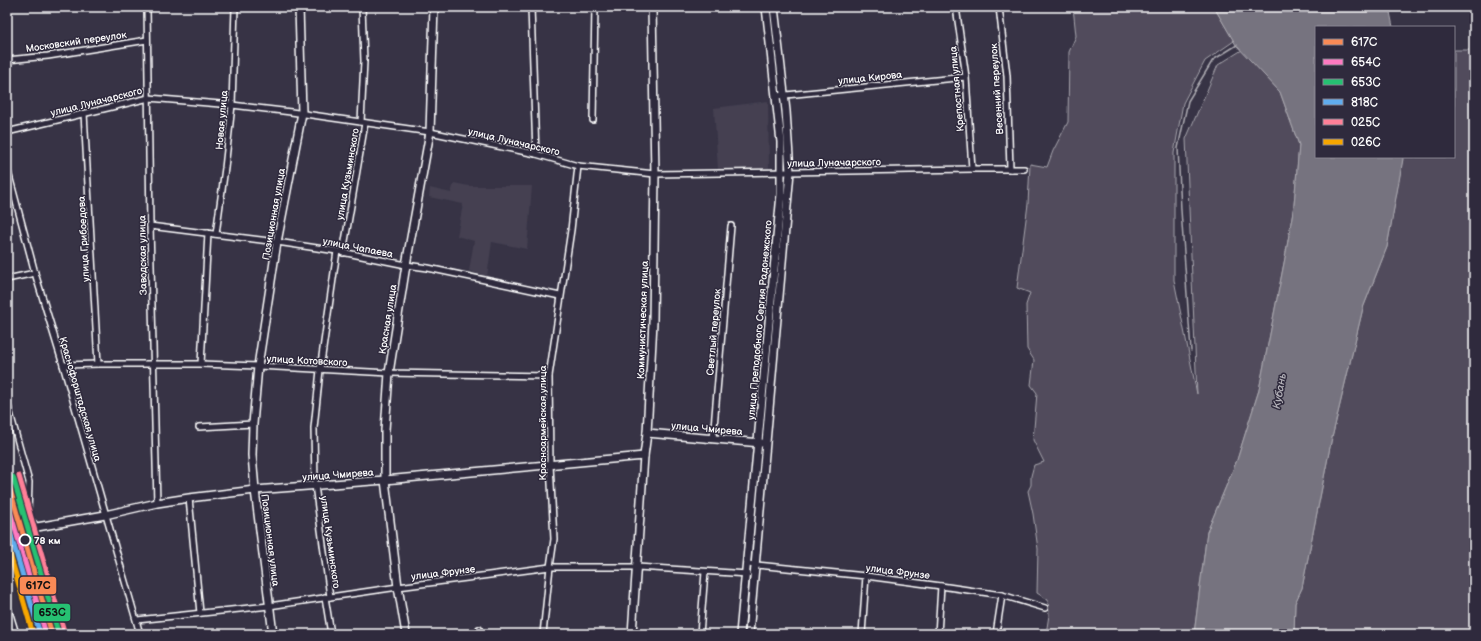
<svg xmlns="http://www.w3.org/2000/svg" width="1481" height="641" font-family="'Balsamiq Sans',sans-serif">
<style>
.built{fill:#444051}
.green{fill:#514c5c;stroke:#a8a6ae}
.water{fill:#76737f;stroke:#adabb2}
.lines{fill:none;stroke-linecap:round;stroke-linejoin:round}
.stream{stroke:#adabb2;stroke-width:1.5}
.street-casing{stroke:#fff;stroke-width:8}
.secondary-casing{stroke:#fff;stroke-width:10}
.street{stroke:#2f2a3d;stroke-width:5}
.secondary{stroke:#2f2a3d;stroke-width:7}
.rail-1-casing{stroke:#2f2a3d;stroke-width:8}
.rail-2-casing{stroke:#2f2a3d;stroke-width:8}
.rail-3-casing{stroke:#2f2a3d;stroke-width:8}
.rail-4-casing{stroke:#2f2a3d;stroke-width:8}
.rail-5-casing{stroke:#2f2a3d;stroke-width:8}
.rail-6-casing{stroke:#2f2a3d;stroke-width:8}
.rail-1{stroke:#f98a56;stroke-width:5}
.rail-2{stroke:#fe7ac1;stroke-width:5}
.rail-3{stroke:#26c172;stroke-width:5}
.rail-4{stroke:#60acee;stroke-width:5}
.rail-5{stroke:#ff8098;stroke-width:5}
.rail-6{stroke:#f7a600;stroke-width:5}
.stop-dot{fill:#2f2a3d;stroke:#fff;stroke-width:2}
.labels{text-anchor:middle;stroke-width:3;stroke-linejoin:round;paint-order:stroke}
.street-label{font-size:10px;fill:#fff;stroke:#2f2a3d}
.stop-label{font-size:10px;font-weight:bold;fill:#fff;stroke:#2f2a3d;text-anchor:start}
.water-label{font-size:11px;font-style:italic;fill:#b4b2b9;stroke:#2f2a3d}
.line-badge{stroke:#2f2a3d;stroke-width:1.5}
.pale-badge-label{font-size:11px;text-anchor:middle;font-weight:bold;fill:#111}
</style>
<rect width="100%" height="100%" fill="#373345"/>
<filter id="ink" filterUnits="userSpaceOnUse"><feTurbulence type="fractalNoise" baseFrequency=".025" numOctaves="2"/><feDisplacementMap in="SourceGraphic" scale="8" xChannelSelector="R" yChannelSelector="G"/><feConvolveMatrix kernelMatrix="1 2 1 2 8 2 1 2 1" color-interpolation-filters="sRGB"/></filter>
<g filter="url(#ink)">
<!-- built -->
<g class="built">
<polygon points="768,101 769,170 718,170 714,108"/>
<polygon points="454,183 469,186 532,186 527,249 492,242 487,277 469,271 474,241 457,236 463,204 429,197 430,188 451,193"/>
</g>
<!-- green -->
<g class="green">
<polygon points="1073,7 1214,7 1234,41 1205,61 1183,103 1174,153 1174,280 1197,394 1186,139 1218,65 1242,50 1280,92 1299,145 1294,205 1285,258 1259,390 1237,460 1207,532 1194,634 1046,634 1049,615 1048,600 1037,593 1038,549 1033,514 1028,491 1031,485 1031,476 1034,465 1044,462 1033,440 1037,393 1031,385 1034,360 1027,349 1026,305 1030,293 1017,288 1028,204 1030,164 1047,167 1053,151 1068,122 1069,52 1076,36"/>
<polygon points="1454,50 1474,50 1474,634 1294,634 1295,603 1302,588 1331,442 1363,308 1387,247 1403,157 1454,157"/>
</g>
<!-- water -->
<polygon class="water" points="1214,7 1389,7 1393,27 1316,27 1316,157 1402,157 1403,159 1387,247 1363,308 1331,442 1302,588 1295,603 1294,634 1194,634 1207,532 1237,460 1259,390 1285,258 1294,205 1299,145 1280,92 1236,45"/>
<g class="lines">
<!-- stream -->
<polyline class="stream" points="1191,351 1181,210 1178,148 1188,101 1213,60 1237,45"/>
<defs>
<g id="street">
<polyline points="147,7 150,226 157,503"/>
<polyline points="531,7 536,154"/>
<polyline points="956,7 966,77 972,169"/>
<polyline points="999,7 1007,76 1010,169"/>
<polyline points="7,60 48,56 147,40"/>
<polyline points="776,96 966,77"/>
<polyline points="84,113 98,364"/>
<polyline points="593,120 595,7"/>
<polyline points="361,122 364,61 362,7"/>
<polyline points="7,132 149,98 232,105 291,112 430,132 536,154 578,166 655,174 972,169 1024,169"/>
<polyline points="7,168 35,273 63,365 140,634"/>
<polyline points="150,226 277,242 337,251 406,265 428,268 560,296"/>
<polyline points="216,234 225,168 232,105 235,7"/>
<polyline points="343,253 365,123"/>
<polyline points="7,279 35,273"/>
<polyline points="201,364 208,233"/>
<polyline points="63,365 98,364 201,364 258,366 389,373 549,376"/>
<polyline points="7,402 29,482 28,516 37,527"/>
<polyline points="199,427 253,424"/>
<polyline points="713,439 731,226"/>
<polyline points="189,498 200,613"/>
<polyline points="747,564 866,576 941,586 1002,595 1045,608"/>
<polyline points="325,597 331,634"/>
<polyline points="330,597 315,485 314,428 320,370 337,251"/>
<polyline points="137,620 269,606 398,587 550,567 637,567 748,574"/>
<polyline points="478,634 479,629"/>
<polyline points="543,634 550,567 554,539 550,465 549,376 571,230 578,166"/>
<polyline points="700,634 705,572"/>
<polyline points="862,634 866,576"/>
<polyline points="938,634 941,586"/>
<polyline points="996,634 1002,595"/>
</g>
<g id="secondary">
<polyline points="647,433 761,443"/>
<polyline points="37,527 105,515 157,503 189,498 255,490 385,480 644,456"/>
<polyline points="7,608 15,634"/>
<polyline points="273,634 255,490 252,455 253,424 258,366 277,242 302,113 299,7"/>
<polyline points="406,634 398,587 385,480 385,430 389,373 406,265 430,132 434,7"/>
<polyline points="632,634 644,456 647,433 653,322 655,174 652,7"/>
<polyline points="740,634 781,194 781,142 766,7"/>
<polyline points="749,634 790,172 786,111 774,7"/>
</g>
</defs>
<!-- street casing -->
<use href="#street" class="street-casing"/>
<!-- secondary casing -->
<use href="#secondary" class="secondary-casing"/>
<!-- street -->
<use href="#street" class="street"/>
<!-- secondary -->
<use href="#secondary" class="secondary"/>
<defs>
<polyline id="rail-1" points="7,479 52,634"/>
<polyline id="rail-2" points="7,501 46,634"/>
<polyline id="rail-3" points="13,477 58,632"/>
<polyline id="rail-4" points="7,522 40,634"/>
<polyline id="rail-5" points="19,476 64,631"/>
<polyline id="rail-6" points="7,544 33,634"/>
</defs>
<!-- rail-1 casing -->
<use href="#rail-1" class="rail-1-casing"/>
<!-- rail-2 casing -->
<use href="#rail-2" class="rail-2-casing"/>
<!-- rail-3 casing -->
<use href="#rail-3" class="rail-3-casing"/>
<!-- rail-4 casing -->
<use href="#rail-4" class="rail-4-casing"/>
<!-- rail-5 casing -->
<use href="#rail-5" class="rail-5-casing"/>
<!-- rail-6 casing -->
<use href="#rail-6" class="rail-6-casing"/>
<!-- rail-1 -->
<use href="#rail-1" class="rail-1"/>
<!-- rail-2 -->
<use href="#rail-2" class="rail-2"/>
<!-- rail-3 -->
<use href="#rail-3" class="rail-3"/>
<!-- rail-4 -->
<use href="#rail-4" class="rail-4"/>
<!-- rail-5 -->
<use href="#rail-5" class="rail-5"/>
<!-- rail-6 -->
<use href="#rail-6" class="rail-6"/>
</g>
</g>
<!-- markers -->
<circle class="stop-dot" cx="25" cy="540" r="5.5"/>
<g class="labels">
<!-- street labels -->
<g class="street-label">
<text transform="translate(76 41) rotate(-8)" y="4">Московский переулок</text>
<text transform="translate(870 77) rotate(-6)" y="4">улица Кирова</text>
<text transform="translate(956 89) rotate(-95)" y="4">Крепостная улица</text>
<text transform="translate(996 89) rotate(-94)" y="4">Весенний переулок</text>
<text transform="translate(96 101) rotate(-14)" y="4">улица Луначарского</text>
<text transform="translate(221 120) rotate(-85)" y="4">Новая улица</text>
<text transform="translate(514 141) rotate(13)" y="4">улица Луначарского</text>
<text transform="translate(834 162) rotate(-1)" y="4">улица Луначарского</text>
<text transform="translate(347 174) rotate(-80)" y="4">улица Кузьминского</text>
<text transform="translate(273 214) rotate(-80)" y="4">Позиционная улица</text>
<text transform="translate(83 239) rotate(-93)" y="4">улица Грибоедова</text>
<text transform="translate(358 247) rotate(11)" y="4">улица Чапаева</text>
<text transform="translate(142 255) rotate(-91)" y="4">Заводская улица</text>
<text transform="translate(387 319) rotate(-81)" y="4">Красная улица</text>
<text transform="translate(642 320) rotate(-88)" y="4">Коммунистическая улица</text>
<text transform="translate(759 320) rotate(-85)" y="4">улица Преподобного Сергия Радонежского</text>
<text transform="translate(713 332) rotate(-85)" y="4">Светлый переулок</text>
<text transform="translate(307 360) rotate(3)" y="4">улица Котовского</text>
<text transform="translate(81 399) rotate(74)" y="4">Краснофорштадская улица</text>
<text transform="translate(542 423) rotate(-90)" y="4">Красноармейская улица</text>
<text transform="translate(707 428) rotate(5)" y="4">улица Чмирева</text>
<text transform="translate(338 474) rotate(-4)" y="4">улица Чмирева</text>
<text transform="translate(271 540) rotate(83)" y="4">Позиционная улица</text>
<text transform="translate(331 542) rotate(82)" y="4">улица Кузьминского</text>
<text transform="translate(898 571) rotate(7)" y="4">улица Фрунзе</text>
<text transform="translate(443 572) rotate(-7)" y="4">улица Фрунзе</text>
</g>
<!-- stop labels -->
<g class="stop-label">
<text x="34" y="544">78 км</text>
</g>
<!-- water labels -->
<g class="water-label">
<text transform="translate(1279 391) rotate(-80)" y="4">Кубань</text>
</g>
</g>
<g class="line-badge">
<rect x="19" y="576" width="38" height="19" rx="4" fill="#f98a56"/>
<rect x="33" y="603" width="38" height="19" rx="4" fill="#26c172"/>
</g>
<g class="pale-badge-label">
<text x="38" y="589">617C</text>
<text x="52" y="616">653С</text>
</g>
<!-- margin -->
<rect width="1481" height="641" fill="none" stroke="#2f2a3d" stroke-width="24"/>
<rect x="12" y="12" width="1457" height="617" fill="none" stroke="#fff" stroke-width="1.5" filter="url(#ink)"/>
<!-- legend -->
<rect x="1315" y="26" width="140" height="132" fill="#2f2a3d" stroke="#827f8b"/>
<rect x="1323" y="39" width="20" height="6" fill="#f98a56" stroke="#827f8b"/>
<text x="1351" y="46" font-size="12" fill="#ffffff">617C</text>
<rect x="1323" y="59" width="20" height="6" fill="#fe7ac1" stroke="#827f8b"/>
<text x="1351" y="66" font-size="12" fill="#ffffff">654С</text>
<rect x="1323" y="79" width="20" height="6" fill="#26c172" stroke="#827f8b"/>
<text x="1351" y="86" font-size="12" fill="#ffffff">653С</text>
<rect x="1323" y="99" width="20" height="6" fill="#60acee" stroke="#827f8b"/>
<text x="1351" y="106" font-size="12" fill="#ffffff">818С</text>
<rect x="1323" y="119" width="20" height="6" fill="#ff8098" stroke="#827f8b"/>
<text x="1351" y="126" font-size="12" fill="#ffffff">025С</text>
<rect x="1323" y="139" width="20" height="6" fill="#f7a600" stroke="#827f8b"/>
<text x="1351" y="146" font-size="12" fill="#ffffff">026С</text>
</svg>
